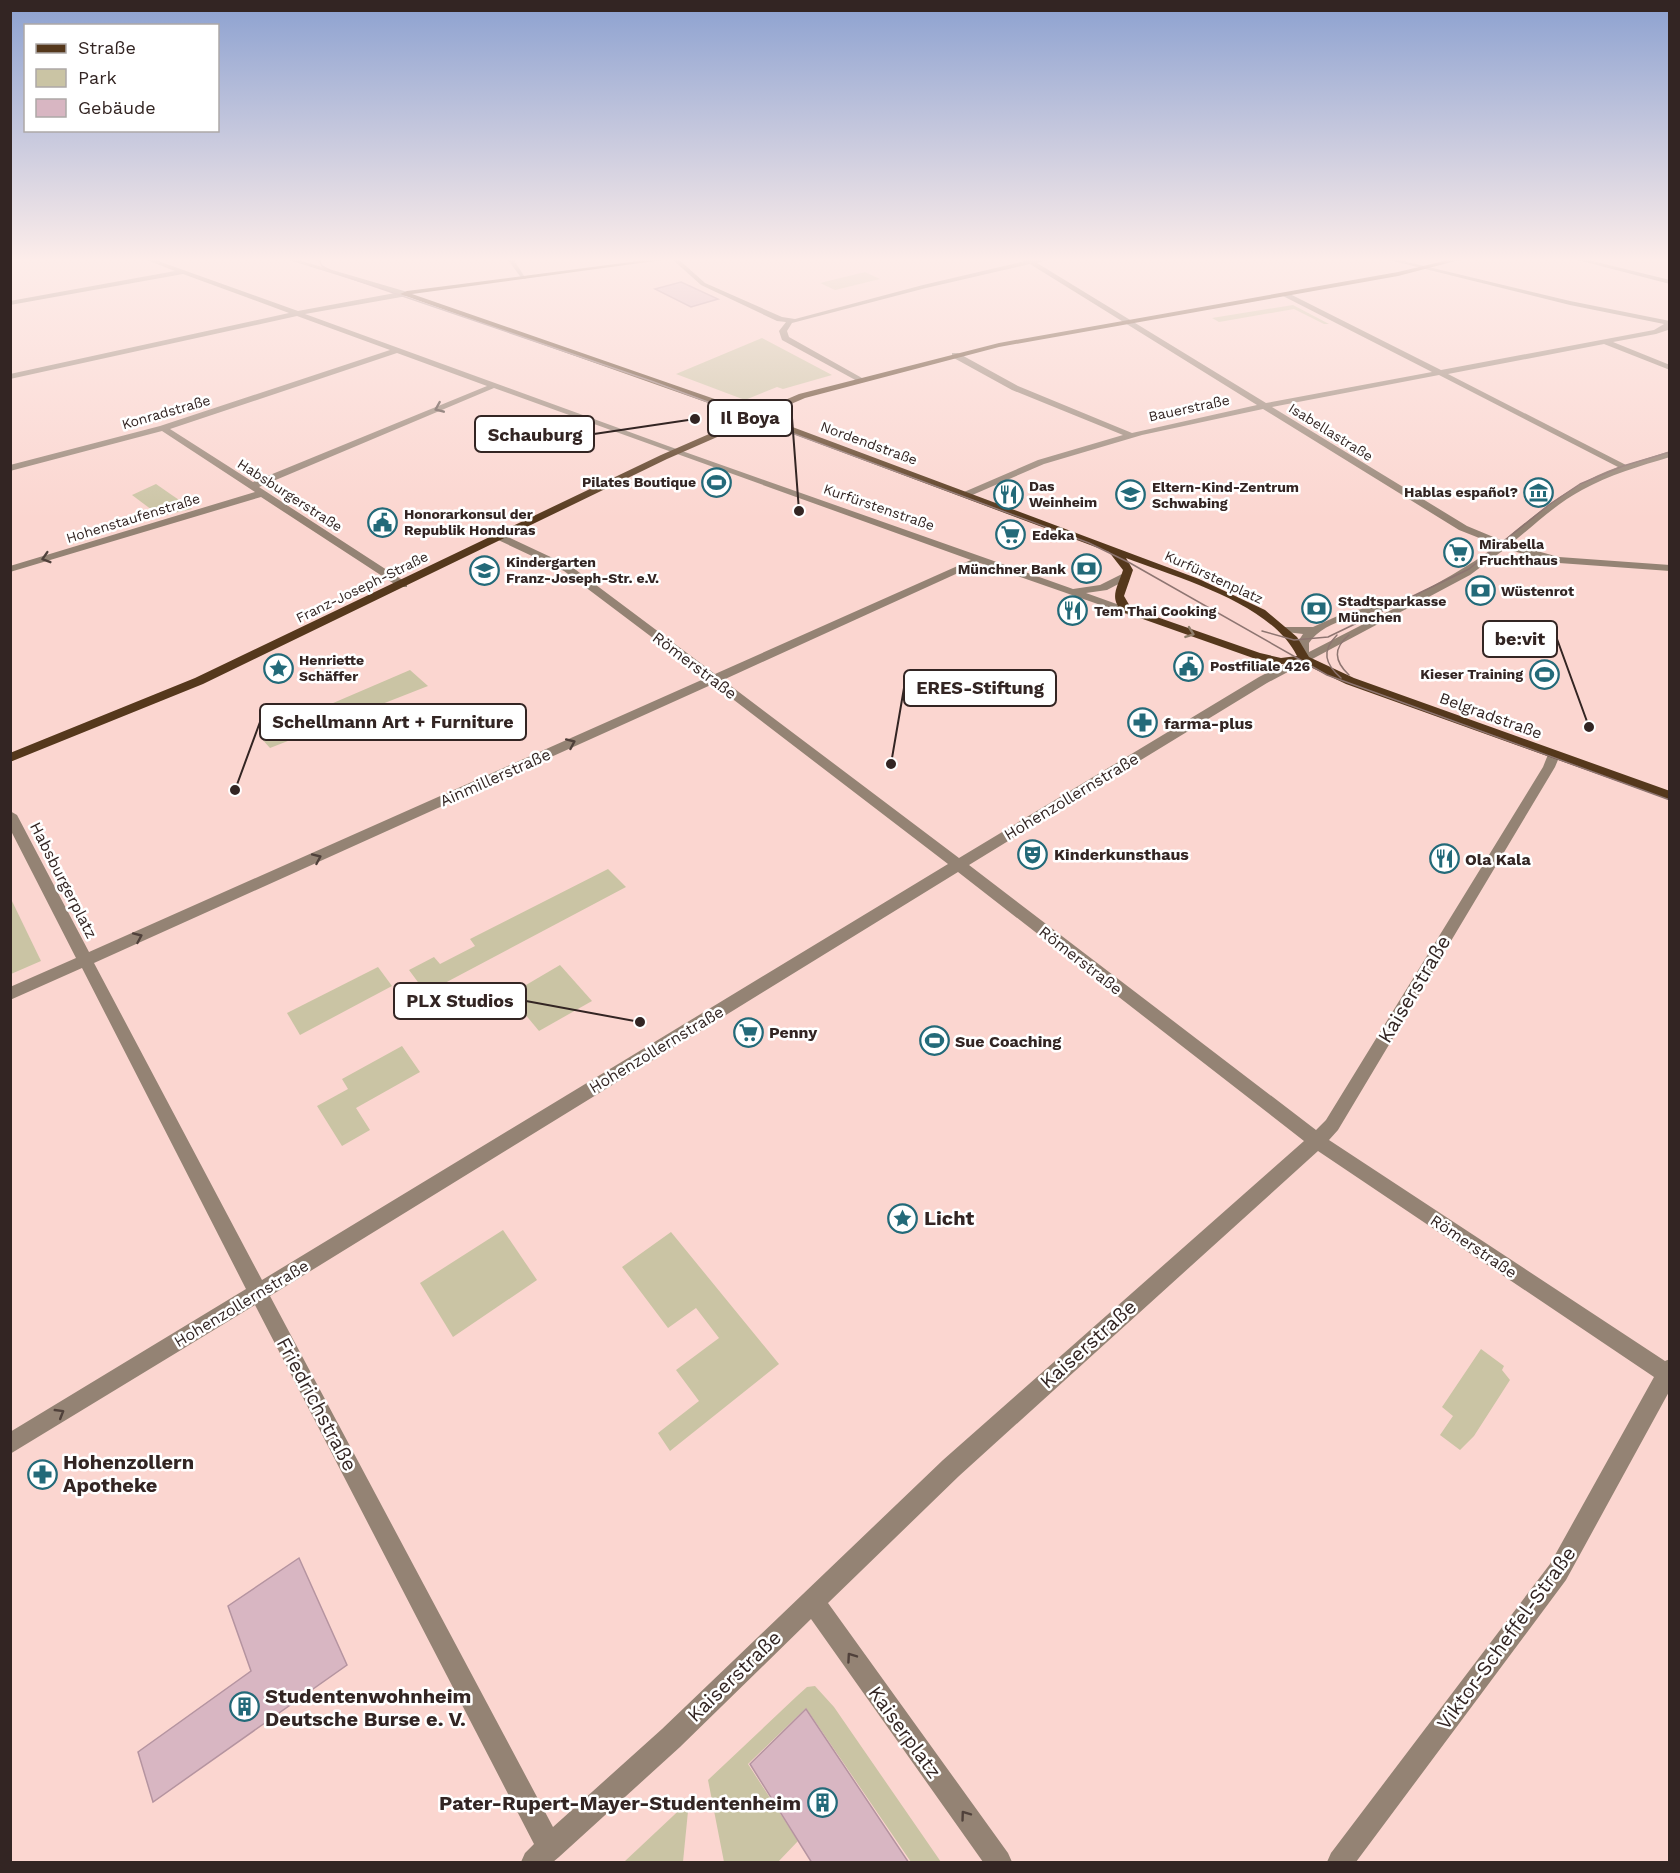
<svg xmlns="http://www.w3.org/2000/svg" width="1680" height="1873" font-family="'Work Sans',sans-serif">
<style>
.green{fill:#cac4a4}
.building{fill:#d8b6c2;stroke:#b594a0;stroke-width:1.5}
.lines{fill:none;stroke-linecap:round;stroke-linejoin:round}
.minor{fill:#948374;fill-rule:evenodd}
.major{fill:#55381c;fill-rule:evenodd}
.tram{stroke:#8e7571;stroke-width:1.5}
.oneway{stroke:#50413b}
.oneway2{stroke:#907e6b}
.labels{text-anchor:middle;stroke-width:5;stroke-linejoin:round;paint-order:stroke}
.far-street-label{font-size:14px;fill:#332523;stroke:#fff}
.far-poi-label{font-size:14px;font-weight:bold;fill:#332523;stroke:#fff;text-anchor:start}
.street-label{font-size:16px;fill:#332523;stroke:#fff}
.poi-label{font-size:16px;font-weight:bold;fill:#332523;stroke:#fff;text-anchor:start}
.near-street-label{font-size:20px;fill:#332523;stroke:#fff}
.near-poi-label{font-size:20px;font-weight:bold;fill:#332523;stroke:#fff;text-anchor:start}
.leader{fill:none;stroke:#332523;stroke-width:2}
.callout-dot{fill:#332523;stroke:#fff;stroke-width:2}
.callout{fill:#fff;stroke:#332523;stroke-width:2}
.callout-label{font-size:18px;text-anchor:middle;font-weight:bold;fill:#332523}
</style>
<rect width="100%" height="100%" fill="#fbd6d0"/>
<!-- green -->
<g class="green">
<polygon points="865,272 880,279 835,290 820,283"/>
<polygon points="1293,305 1329,324 1324,324 1294,309 1219,322 1212,318"/>
<polygon points="762,338 832,375 783,389 777,387 745,400 676,374"/>
<polygon points="156,484 192,509 160,516 132,495"/>
<polygon points="410,670 428,686 270,748 261,738 268,731"/>
<polygon points="608,869 626,887 426,993 409,970 434,957 440,964 475,946 470,939"/>
<polygon points="11,899 41,961 11,974 10,974"/>
<polygon points="560,965 592,1001 539,1031 509,995"/>
<polygon points="378,967 392,986 300,1035 287,1013"/>
<polygon points="402,1046 420,1072 356,1108 370,1130 342,1146 317,1106 348,1089 342,1079"/>
<polygon points="503,1230 537,1280 453,1337 420,1283"/>
<polygon points="671,1232 779,1364 670,1451 658,1433 699,1401 676,1370 719,1338 696,1308 668,1328 622,1267"/>
<polygon points="1481,1349 1504,1366 1502,1370 1510,1380 1474,1436 1460,1450 1440,1435 1453,1416 1442,1407"/>
<polygon points="815,1686 834,1707 941,1862 911,1862 806,1708 748,1764 798,1841 778,1862 724,1862 708,1780 797,1696 807,1687"/>
<polygon points="689,1801 683,1862 624,1862"/>
</g>
<!-- building -->
<g class="building">
<polygon points="681,282 718,299 691,307 655,289"/>
<polygon points="299,1558 347,1665 153,1802 138,1752 251,1671 228,1606"/>
<polygon points="806,1709 909,1863 812,1863 750,1764"/>
</g>
<g class="lines">
<!-- minor -->
<g class="minor">
<path d="M139,257H147L298,311L395,293L279,257H288L404,291L407,292V296L305,314L668,446L1073,589L1100,585L1122,574H1130V578L1107,590L1086,593L1139,612L1141,614L1135,617L980,563L723,680L959,858L1259,677L1298,657L1297,643L1303,634L1278,631V627H1313L1342,614L1401,599L1406,601C1436,583 1468,568 1497,545L1459,530L1263,409L1142,435L1044,464L970,496H964V492L1038,460L1123,435L1012,390L952,357V353H958L1018,386L1132,433L1257,405L1030,264L926,288L792,323L787,331L789,337L862,378V382H859L782,340L779,331L786,322L777,321L701,285L672,259V257H676L705,283L782,317L795,319L923,285L1025,261L1020,257L1032,260L1055,257L1037,263L1266,403L1432,372L1283,296L1286,292L1441,370L1654,330L1664,324L1570,305L1377,257H1387L1570,301L1670,321L1668,330L1656,334L1613,342L1670,365V370L1604,344L1448,374L1626,465L1670,451V457C1640,466 1609,475 1582,490C1556,504 1534,525 1511,544L1559,557L1670,565V571L1559,563L1505,549L1470,575L1267,683L969,865L1316,1130L1326,1120L1543,767L1549,752L1554,751L1560,755L1555,767L1338,1130L1329,1140L1665,1361L1670,1359V1390L1566,1580L1356,1862H1327L1331,1853L1550,1564L1654,1377L1318,1151L959,1476L828,1603L1008,1853L1012,1862H983L811,1619L680,1747L559,1857L553,1862H521L525,1853L534,1844L255,1305L10,1454V1432L246,1289L82,968L10,1000V987L76,958L10,829V811L17,815L89,952L706,678L564,571L496,539V535H504L572,567L715,674L971,560L494,388L259,487L407,583V587H399L261,497L10,572V566L255,492L162,431L10,471V465L160,426L390,350L297,316L10,379V374L289,313L183,274L10,305V301L175,271ZM397,353L487,386L253,482L170,429ZM1439,375L1618,467C1573,483 1539,511 1503,541L1467,526L1272,407ZM1397,607L1393,609L1309,652V643C1326,618 1369,614 1397,607ZM713,684L948,864L262,1280L94,963ZM958,872L1304,1141L943,1460L662,1729L553,1827L270,1296Z"/>
<polygon points="506,257 512,257 526,279 522,279"/>
<polygon points="1566,257 1576,257 1670,280 1670,284"/>
</g>
<!-- major -->
<path class="major" d="M669,257L677,258L412,294L755,413L799,394L999,343L1398,272L1461,257H1471L1398,276L999,347L805,398L763,416L1199,579L1265,610L1297,637L1309,657L1354,678L1670,791V800L1346,684L1302,663L1281,664L1253,658L1123,612C1108,598 1118,587 1123,570L1109,552L756,420L667,459L203,684L10,762V753L195,678L661,455L748,417L400,294L407,291ZM1126,558C1178,578 1271,603 1297,656L1281,658L1260,653L1131,608L1124,596L1133,570Z"/>
<!-- tram -->
<g class="tram">
<polyline points="318,257 322,266 335,273 651,381 1089,543 1130,563 1327,675 1670,800"/>
<polyline points="1262,631 1294,640 1328,637 1469,569 1550,504 1580,484 1623,466 1670,452"/>
<path d="M1337,635C1321,651 1325,664 1341,678"/>
<path d="M1349,635C1333,648 1334,661 1349,675"/>
</g>
</g>
<!-- one-way arrows -->
<defs><path id="oneway-chevron" d="M-2-3.5L2.5 0L-2 3.5" fill="none" stroke-width="1.6" stroke-linecap="round" stroke-linejoin="round" transform="scale(1.5)"/></defs>
<g class="oneway">
<use href="#oneway-chevron" transform="translate(439 408) rotate(157)"/>
<use href="#oneway-chevron" transform="translate(46 558) rotate(163)"/>
<use href="#oneway-chevron" transform="translate(571 743) rotate(-24)"/>
<use href="#oneway-chevron" transform="translate(317 858) rotate(-24)"/>
<use href="#oneway-chevron" transform="translate(138 937) rotate(-24)"/>
<use href="#oneway-chevron" transform="translate(60 1413) rotate(-31)"/>
<use href="#oneway-chevron" transform="translate(851 1657) rotate(-125)"/>
<use href="#oneway-chevron" transform="translate(965 1815) rotate(-126)"/>
</g>
<use class="oneway2" href="#oneway-chevron" transform="translate(1190 633) rotate(20)"/>
<!-- sky -->
<linearGradient id="sky" x2="0" y2="1"><stop stop-color="#8ca1d0"/><stop offset="0.5" stop-color="#fdedea"/><stop offset="1" stop-color="#fdedea" stop-opacity="0"/></linearGradient>
<rect width="1680" height="519" fill="url(#sky)"/>
<!-- icons -->
<defs>
<symbol id="stadium-ring" viewBox="-11 -11 22 22"><circle r="9.5" fill="#fff" stroke="#236a79" stroke-width="1.5"/><path d="M0-5a6.5 5 0 1 0 0 10a6.5 5 0 1 0 0-10ZM-3.5-1.8h7v3.6h-7Z" fill="#236a79"/></symbol>
<symbol id="museum-ring" viewBox="-11 -11 22 22"><circle r="9.5" fill="#fff" stroke="#236a79" stroke-width="1.5"/><path d="M0-6L6-3V-2H-6V-3ZM-5-1h2V3h-2ZM-1-1h2V3h-2ZM3-1h2V3H3ZM-6 4H6V6H-6Z" fill="#236a79"/></symbol>
<symbol id="restaurant-ring" viewBox="-11 -11 22 22"><circle r="9.5" fill="#fff" stroke="#236a79" stroke-width="1.5"/><path d="M-5-6h1v4h1v-4h1v4h1v-4h1v5L-1.5 .5V6h-2V.5L-5-1ZM5-6V6H3V1.5H1.5Q1.5-4 5-6Z" fill="#236a79"/></symbol>
<symbol id="school-ring" viewBox="-11 -11 22 22"><circle r="9.5" fill="#fff" stroke="#236a79" stroke-width="1.5"/><path d="M0-5L7-2L0 1L-7-2ZM-4 1L0 2.5L4 1V4Q0 6-4 4Z" fill="#236a79"/></symbol>
<symbol id="civic-ring" viewBox="-11 -11 22 22"><circle r="9.5" fill="#fff" stroke="#236a79" stroke-width="1.5"/><path d="M-.6-6.5H3V-4.5H.6V-3L4-1V1h2V6H-6V1h2V-1L-.6-3ZM-1.2 2.5V6h2.4V2.5Z" fill="#236a79"/></symbol>
<symbol id="supermarket-ring" viewBox="-11 -11 22 22"><circle r="9.5" fill="#fff" stroke="#236a79" stroke-width="1.5"/><path d="M-6-5.5h2.5l.6 2H6L4.5 2H-2.5L-4.4-4H-6ZM-1.5 3.2a1.3 1.3 0 1 0 .1 0ZM3 3.2a1.3 1.3 0 1 0 .1 0Z" fill="#236a79"/></symbol>
<symbol id="bank-ring" viewBox="-11 -11 22 22"><circle r="9.5" fill="#fff" stroke="#236a79" stroke-width="1.5"/><path d="M-6-4H6V4H-6ZM0-2.3a2.3 2.3 0 1 0 0 4.6a2.3 2.3 0 1 0 0-4.6Z" fill="#236a79"/></symbol>
<symbol id="sight-ring" viewBox="-11 -11 22 22"><circle r="9.5" fill="#fff" stroke="#236a79" stroke-width="1.5"/><path d="M0-6L1.8-2.2L6-1.7L2.9 1.2L3.7 5.4L0 3.3L-3.7 5.4L-2.9 1.2L-6-1.7L-1.8-2.2Z" fill="#236a79"/></symbol>
<symbol id="pharmacy-ring" viewBox="-11 -11 22 22"><circle r="9.5" fill="#fff" stroke="#236a79" stroke-width="1.5"/><path d="M-2-6h4v4h4v4h-4v4h-4v-4h-4v-4h4Z" fill="#236a79"/></symbol>
<symbol id="theatre-ring" viewBox="-11 -11 22 22"><circle r="9.5" fill="#fff" stroke="#236a79" stroke-width="1.5"/><path d="M-5-5.5Q0-4 5-5.5V0Q5 5 0 6Q-5 5-5 0ZM-3.3-2.5H-1v1.5H-3.3ZM1-2.5H3.3v1.5H1ZM-2.8 1Q0 5.5 2.8 1Z" fill="#236a79"/></symbol>
<symbol id="building-ring" viewBox="-11 -11 22 22"><circle r="9.5" fill="#fff" stroke="#236a79" stroke-width="1.5"/><path d="M-4-6H4V6H1V3H-1V6H-4ZM-2.5-4.3h1.7v1.8h-1.7ZM.8-4.3h1.7v1.8H.8ZM-2.5-1h1.7V.8h-1.7ZM.8-1h1.7V.8H.8Z" fill="#236a79"/></symbol>
</defs>
<g fill-rule="evenodd">
<use href="#stadium-ring" x="700" y="466" width="33" height="33"/>
<use href="#museum-ring" x="1522" y="476" width="33" height="33"/>
<use href="#restaurant-ring" x="992" y="478" width="33" height="33"/>
<use href="#school-ring" x="1114" y="478" width="33" height="33"/>
<use href="#civic-ring" x="366" y="506" width="33" height="33"/>
<use href="#supermarket-ring" x="994" y="518" width="33" height="33"/>
<use href="#supermarket-ring" x="1442" y="536" width="33" height="33"/>
<use href="#bank-ring" x="1070" y="552" width="33" height="33"/>
<use href="#school-ring" x="468" y="554" width="33" height="33"/>
<use href="#bank-ring" x="1464" y="574" width="33" height="33"/>
<use href="#bank-ring" x="1300" y="592" width="33" height="33"/>
<use href="#restaurant-ring" x="1056" y="594" width="33" height="33"/>
<use href="#civic-ring" x="1172" y="650" width="33" height="33"/>
<use href="#sight-ring" x="262" y="652" width="33" height="33"/>
<use href="#stadium-ring" x="1528" y="658" width="33" height="33"/>
<use href="#pharmacy-ring" x="1126" y="706" width="33" height="33"/>
<use href="#theatre-ring" x="1016" y="838" width="33" height="33"/>
<use href="#restaurant-ring" x="1428" y="842" width="33" height="33"/>
<use href="#supermarket-ring" x="732" y="1016" width="33" height="33"/>
<use href="#stadium-ring" x="918" y="1024" width="33" height="33"/>
<use href="#sight-ring" x="886" y="1202" width="33" height="33"/>
<use href="#pharmacy-ring" x="26" y="1458" width="33" height="33"/>
<use href="#building-ring" x="228" y="1690" width="33" height="33"/>
<use href="#building-ring" x="806" y="1786" width="33" height="33"/>
</g>
<g class="labels">
<!-- far-street labels -->
<g class="far-street-label">
<text transform="translate(1189 408) rotate(-12)" y="5">Bauerstraße</text>
<text transform="translate(166 412) rotate(-16)" y="5">Konradstraße</text>
<text transform="translate(1331 432) rotate(32)" y="5">Isabellastraße</text>
<text transform="translate(869 443) rotate(20)" y="5">Nordendstraße</text>
<text transform="translate(290 495) rotate(33)" y="5">Habsburgerstraße</text>
<text transform="translate(879 507) rotate(19)" y="5">Kurfürstenstraße</text>
<text transform="translate(133 518) rotate(-17)" y="5">Hohenstaufenstraße</text>
<text transform="translate(1214 577) rotate(25)" y="5">Kurfürstenplatz</text>
<text transform="translate(362 587) rotate(-26)" y="5">Franz-Joseph-Straße</text>
</g>
<!-- far-poi labels -->
<g class="far-poi-label">
<text x="696" y="487" text-anchor="end">Pilates Boutique</text>
<text x="1029" y="491">Das<tspan x="1029" dy="16">Weinheim</tspan></text>
<text x="1152" y="492">Eltern-Kind-Zentrum<tspan x="1152" dy="16">Schwabing</tspan></text>
<text x="1518" y="497" text-anchor="end">Hablas español?</text>
<text x="404" y="519">Honorarkonsul der<tspan x="404" dy="16">Republik Honduras</tspan></text>
<text x="1032" y="540">Edeka</text>
<text x="1479" y="549">Mirabella<tspan x="1479" dy="16">Fruchthaus</tspan></text>
<text x="506" y="567">Kindergarten<tspan x="506" dy="16">Franz-Joseph-Str. e.V.</tspan></text>
<text x="1066" y="574" text-anchor="end">Münchner Bank</text>
<text x="1501" y="596">Wüstenrot</text>
<text x="1338" y="606">Stadtsparkasse<tspan x="1338" dy="16">München</tspan></text>
<text x="1094" y="616">Tem Thai Cooking</text>
<text x="299" y="665">Henriette<tspan x="299" dy="16">Schäffer</tspan></text>
<text x="1210" y="671">Postfiliale 426</text>
<text x="1523" y="679" text-anchor="end">Kieser Training</text>
</g>
<!-- street labels -->
<g class="street-label">
<text transform="translate(695 665) rotate(37)" y="6">Römerstraße</text>
<text transform="translate(1491 715) rotate(20)" y="6">Belgradstraße</text>
<text transform="translate(495 777) rotate(-24)" y="6">Ainmillerstraße</text>
<text transform="translate(1071 796) rotate(-31)" y="6">Hohenzollernstraße</text>
<text transform="translate(64 880) rotate(63)" y="6">Habsburgerplatz</text>
<text transform="translate(1081 960) rotate(38)" y="6">Römerstraße</text>
<text transform="translate(656 1049) rotate(-31)" y="6">Hohenzollernstraße</text>
<text transform="translate(1474 1246) rotate(34)" y="6">Römerstraße</text>
<text transform="translate(241 1303) rotate(-31)" y="6">Hohenzollernstraße</text>
</g>
<!-- poi labels -->
<g class="poi-label">
<text x="1164" y="729">farma-plus</text>
<text x="1054" y="860">Kinderkunsthaus</text>
<text x="1465" y="865">Ola Kala</text>
<text x="769" y="1038">Penny</text>
<text x="955" y="1047">Sue Coaching</text>
</g>
<!-- near-street labels -->
<g class="near-street-label">
<text transform="translate(1414 989) rotate(-59)" y="7">Kaiserstraße</text>
<text transform="translate(1088 1344) rotate(-42)" y="7">Kaiserstraße</text>
<text transform="translate(317 1404) rotate(62)" y="7">Friedrichstraße</text>
<text transform="translate(1506 1638) rotate(-54)" y="7">Viktor-Scheffel-Straße</text>
<text transform="translate(734 1676) rotate(-44)" y="7">Kaiserstraße</text>
<text transform="translate(905 1732) rotate(54)" y="7">Kaiserplatz</text>
</g>
<!-- near-poi labels -->
<g class="near-poi-label">
<text x="924" y="1225">Licht</text>
<text x="63" y="1469">Hohenzollern<tspan x="63" dy="23">Apotheke</tspan></text>
<text x="265" y="1703">Studentenwohnheim<tspan x="265" dy="23">Deutsche Burse e. V.</tspan></text>
<text x="801" y="1810" text-anchor="end">Pater-Rupert-Mayer-Studentenheim</text>
</g>
</g>
<!-- callouts -->
<path class="leader" d="M799 511L792 418M695 419L594 434M1589 727L1557 639M891 764L904 688M235 790L260 722M640 1022L526 1001"/>
<g class="callout-dot">
<circle cx="799" cy="511" r="6"/>
<circle cx="695" cy="419" r="6"/>
<circle cx="1589" cy="727" r="6"/>
<circle cx="891" cy="764" r="6"/>
<circle cx="235" cy="790" r="6"/>
<circle cx="640" cy="1022" r="6"/>
</g>
<g class="callout">
<rect x="708" y="400" width="84" height="36" rx="6"/>
<rect x="475" y="416" width="119" height="36" rx="6"/>
<rect x="1483" y="621" width="74" height="36" rx="6"/>
<rect x="904" y="670" width="152" height="36" rx="6"/>
<rect x="260" y="704" width="266" height="36" rx="6"/>
<rect x="394" y="983" width="132" height="36" rx="6"/>
</g>
<g class="callout-label">
<text x="750" y="424">Il Boya</text>
<text x="535" y="441">Schauburg</text>
<text x="1520" y="645">be:vit</text>
<text x="980" y="694">ERES-Stiftung</text>
<text x="393" y="728">Schellmann Art + Furniture</text>
<text x="460" y="1007">PLX Studios</text>
</g>
<!-- border -->
<rect width="1680" height="1873" fill="none" stroke="#332523" stroke-width="24"/>
<!-- legend -->
<rect x="24" y="24" width="195" height="108" fill="#ffffff" stroke="#ada8a7" stroke-width="1.5"/>
<rect x="36" y="44" width="30" height="9" fill="#55381c" stroke="#ada8a7" stroke-width="1.5"/>
<text x="78" y="54" font-size="18" fill="#332523">Straße</text>
<rect x="36" y="69" width="30" height="18" fill="#cac4a4" stroke="#ada8a7" stroke-width="1.5"/>
<text x="78" y="84" font-size="18" fill="#332523">Park</text>
<rect x="36" y="99" width="30" height="18" fill="#d8b6c2" stroke="#ada8a7" stroke-width="1.5"/>
<text x="78" y="114" font-size="18" fill="#332523">Gebäude</text>
</svg>
